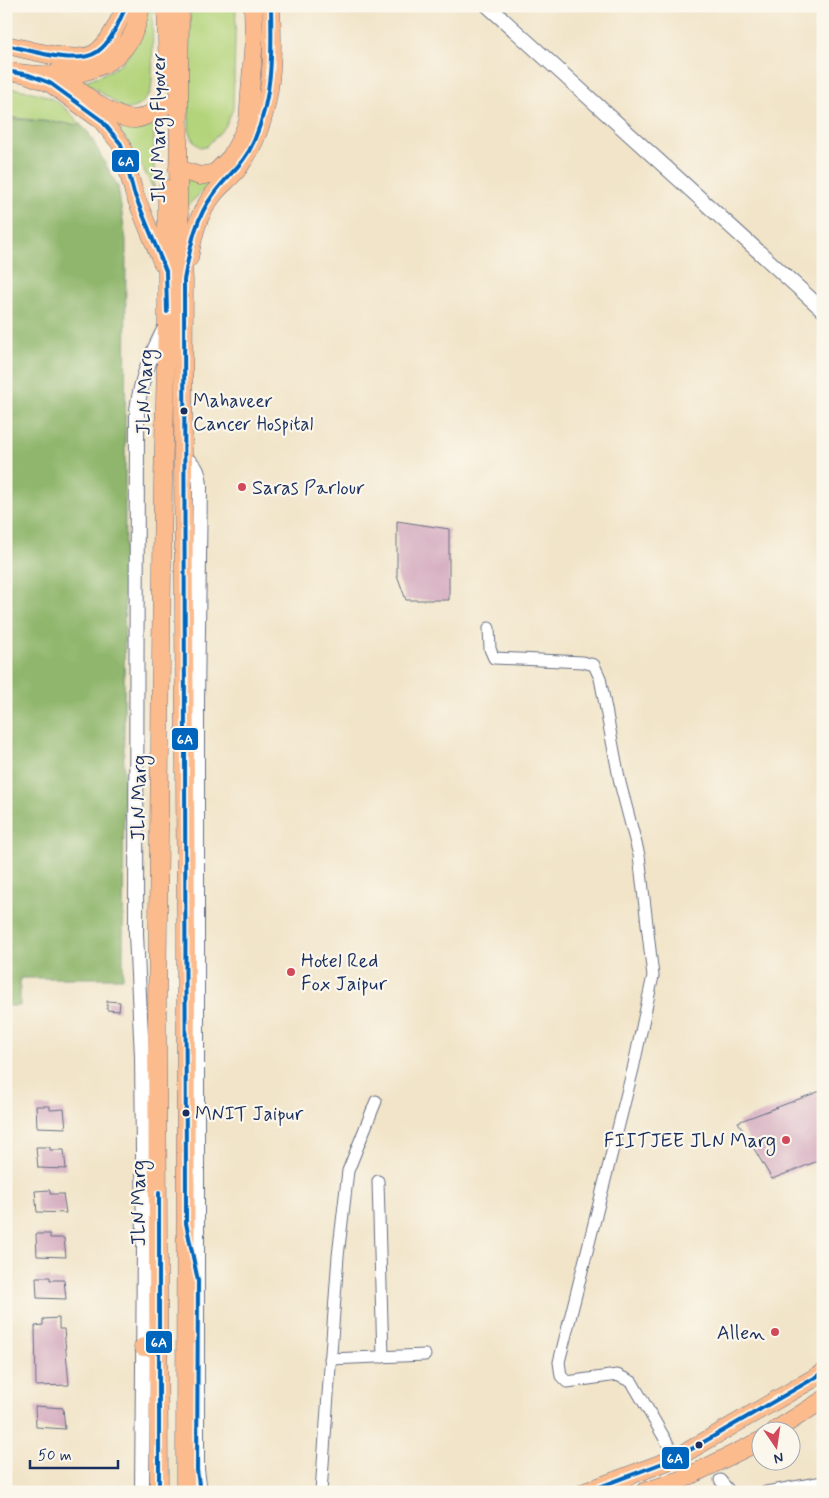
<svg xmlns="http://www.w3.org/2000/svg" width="829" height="1498" font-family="Mynerve,sans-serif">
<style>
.green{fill:#b4d47c;stroke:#68826d}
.forest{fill:#8fb66c;stroke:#557265}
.building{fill:#d0a3ba}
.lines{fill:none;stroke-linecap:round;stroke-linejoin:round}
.minor-casing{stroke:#666e83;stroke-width:13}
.tertiary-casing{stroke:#666e83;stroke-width:16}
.primary-casing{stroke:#666e83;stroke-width:19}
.minor{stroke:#fff;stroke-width:11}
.tertiary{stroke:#fff;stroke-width:14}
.primary{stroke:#fbbb8d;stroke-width:18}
.bus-1-casing{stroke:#fbf7ec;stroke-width:8}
.bus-1{stroke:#0065bd;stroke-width:4}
.bus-dot{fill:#1b2f5e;stroke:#fbf7ec;stroke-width:2}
.poi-dot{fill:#d1495b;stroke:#fbf7ec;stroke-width:2}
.labels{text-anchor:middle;stroke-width:4.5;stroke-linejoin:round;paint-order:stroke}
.bus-label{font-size:19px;fill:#1b2f5e;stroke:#fbf7ec;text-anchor:start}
.street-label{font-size:20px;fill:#1b2f5e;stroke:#fbf7ec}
.poi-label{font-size:20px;fill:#1b2f5e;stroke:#fbf7ec;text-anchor:start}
.line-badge{stroke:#fbf7ec;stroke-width:2}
.badge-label{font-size:14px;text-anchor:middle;font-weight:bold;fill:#fff}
</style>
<rect width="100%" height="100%" fill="#fbf7ec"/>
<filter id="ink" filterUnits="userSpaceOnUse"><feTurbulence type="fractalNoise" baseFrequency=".02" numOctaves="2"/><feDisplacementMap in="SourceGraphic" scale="10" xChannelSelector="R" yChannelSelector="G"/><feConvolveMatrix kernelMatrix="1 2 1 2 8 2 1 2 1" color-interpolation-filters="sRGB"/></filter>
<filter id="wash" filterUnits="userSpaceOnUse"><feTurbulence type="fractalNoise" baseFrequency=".0096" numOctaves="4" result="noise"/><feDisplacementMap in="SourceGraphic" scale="20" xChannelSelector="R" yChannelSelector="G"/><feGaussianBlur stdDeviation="1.12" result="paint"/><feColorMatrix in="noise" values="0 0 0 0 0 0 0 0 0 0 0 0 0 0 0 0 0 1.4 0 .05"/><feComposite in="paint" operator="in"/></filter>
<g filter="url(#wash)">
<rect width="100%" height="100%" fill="#f1e4c8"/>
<!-- green -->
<g class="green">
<path d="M145,6H153C152,21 154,84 150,93C145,102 135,110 125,109L84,81C133,65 132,54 145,6Z"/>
<polygon points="190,6 236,6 233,109 225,127 206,147 200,147 194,142 189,129"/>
<path d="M6,87C44,94 55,94 81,125L6,117Z"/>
<path d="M154,120V190L138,159L114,122C133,132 136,130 154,120Z"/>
<polygon points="186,160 192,166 220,175 187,206 184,207"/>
</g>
<!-- forest -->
<polygon class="forest" points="6,118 81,125 88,132 118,187 126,240 123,978 20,978 20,1006 6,1006"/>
<g id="blocks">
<!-- building -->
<g class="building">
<polygon points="397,521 449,529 449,600 406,600 397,575"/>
<polygon points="107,1001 120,1002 119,1011 107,1010"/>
<polygon points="823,1090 823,1159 772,1179 738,1122"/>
<polygon points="36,1106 50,1106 50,1110 64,1109 66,1128 37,1127"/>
<polygon points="36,1147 50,1147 50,1150 64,1150 66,1169 38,1168"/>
<polygon points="50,1190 50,1194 63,1194 66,1213 37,1212 35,1191"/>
<polygon points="36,1234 50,1234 50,1238 64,1238 66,1257 37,1256"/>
<polygon points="36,1277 50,1277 50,1280 64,1280 66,1299 37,1298"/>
<polygon points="59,1318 59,1329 64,1329 69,1385 36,1386 35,1326 43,1325 43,1319"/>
<polygon points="35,1406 63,1408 65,1429 36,1427"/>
</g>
</g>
</g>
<g filter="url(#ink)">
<use href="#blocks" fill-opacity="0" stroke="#666e83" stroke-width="1"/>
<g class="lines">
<defs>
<g id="minor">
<polyline points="489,628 490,649 494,658 583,662 594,665 600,678 620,783 639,855 653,976 633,1069 559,1362 561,1376 567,1382 617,1375 632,1382 676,1458"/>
<polyline points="378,1181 383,1357"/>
<polyline points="330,1359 425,1355"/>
<polyline points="720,1480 730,1492"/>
<polyline points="321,1492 338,1256 348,1171 376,1101"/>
<polyline points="766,1492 823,1482"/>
</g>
<g id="tertiary">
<polyline points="488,6 823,310"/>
<path d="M183,457C196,465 199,471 200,486L197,701V1470L200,1492"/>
<path d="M142,1492L144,1246L142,1056L136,934L137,410C141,378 151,354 166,326"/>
</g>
<g id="primary">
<polyline points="166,6 168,73"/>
<polyline points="180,6 178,200 184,280 183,457 186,930 185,1492"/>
<path d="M6,45C28,49 79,66 97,52C111,41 118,22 126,6"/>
<path d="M60,69C69,87 115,121 136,119C147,117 158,110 168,104"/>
<path d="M6,71C65,81 131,78 141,6"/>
<polyline points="29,75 50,83 101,120 121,144 134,193 162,262"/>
<polyline points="178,169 200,176 215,173 231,157 240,140 248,122 254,37 253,6"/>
<path d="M189,258C194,232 197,216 213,195C220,185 232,178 239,167C273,121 274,61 271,6"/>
<polyline points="143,1347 159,1347"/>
<polyline points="776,1430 823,1400"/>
<polyline points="159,1492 157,1010 163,482 167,323 167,189"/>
<polyline points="585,1492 676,1458 823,1373"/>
<polyline points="644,1492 683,1479 762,1440"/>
</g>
</defs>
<!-- minor casing -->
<use href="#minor" class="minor-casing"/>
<!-- tertiary casing -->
<use href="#tertiary" class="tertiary-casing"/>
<!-- primary casing -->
<use href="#primary" class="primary-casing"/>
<!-- minor -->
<use href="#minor" class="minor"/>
<!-- tertiary -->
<use href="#tertiary" class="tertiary"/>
<!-- primary -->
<use href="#primary" class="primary"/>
<defs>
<g id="bus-1">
<path d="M6,45C30,50 76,66 97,52C112,42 119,21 126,6"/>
<polyline points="6,71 29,75 50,83 101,120 121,144 134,193 166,271 167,312"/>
<polyline points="159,1193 159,1492"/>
<path d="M200,1492L197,1470L198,1281L186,1223L184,280C190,250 194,220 213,195C227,175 244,165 254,141C273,97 272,53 271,6"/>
<polyline points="586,1492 676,1458 823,1373"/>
</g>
</defs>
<!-- bus-1 casing -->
<use href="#bus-1" class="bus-1-casing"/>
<!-- bus-1 -->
<use href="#bus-1" class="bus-1"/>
</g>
</g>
<!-- markers -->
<g class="bus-dot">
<circle cx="184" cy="411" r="4.5"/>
<circle cx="186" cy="1113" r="4.5"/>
<circle cx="699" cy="1445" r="4.5"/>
</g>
<g class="poi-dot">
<circle cx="242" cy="487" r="5"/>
<circle cx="291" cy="972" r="5"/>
<circle cx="786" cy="1140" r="5"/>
<circle cx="775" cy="1332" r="5"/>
</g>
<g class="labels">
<!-- bus labels -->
<g class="bus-label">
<text x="193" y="407">Mahaveer<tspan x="193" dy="23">Cancer Hospital</tspan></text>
<text x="195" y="1120">MNIT Jaipur</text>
</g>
<!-- street labels -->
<g class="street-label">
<text transform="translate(158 128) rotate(-90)" y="7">JLN Marg Flyover</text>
<text transform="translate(144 392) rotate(-88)" y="7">JLN Marg</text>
<text transform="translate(138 798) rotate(-89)" y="7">JLN Marg</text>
<text transform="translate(138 1203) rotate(-90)" y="7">JLN Marg</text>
</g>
<!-- poi labels -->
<g class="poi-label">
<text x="252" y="494">Saras Parlour</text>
<text x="301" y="967">Hotel Red<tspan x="301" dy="23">Fox Jaipur</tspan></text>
<text x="776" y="1147" text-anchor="end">FIITJEE JLN Marg</text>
<text x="765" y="1339" text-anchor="end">Allen</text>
</g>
</g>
<g class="line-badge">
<rect x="111" y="149" width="29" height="24" rx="5" fill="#0065bd"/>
<rect x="171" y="727" width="28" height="24" rx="5" fill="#0065bd"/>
<rect x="145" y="1330" width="28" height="24" rx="5" fill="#0065bd"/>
<rect x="661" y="1446" width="29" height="24" rx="5" fill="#0065bd"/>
</g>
<g class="badge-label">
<text x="126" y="166">6A</text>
<text x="185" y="744">6A</text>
<text x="159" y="1347">6A</text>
<text x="675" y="1463">6A</text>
</g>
<!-- margin -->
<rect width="829" height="1498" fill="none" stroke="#fbf7ec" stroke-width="25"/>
<!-- north arrow -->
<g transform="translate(776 1446) rotate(167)"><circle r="24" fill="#fbf7ec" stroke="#a1a7b3"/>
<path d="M0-4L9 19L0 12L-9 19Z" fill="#d1495b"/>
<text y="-8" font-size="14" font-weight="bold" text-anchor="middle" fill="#1b2f5e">N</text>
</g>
<!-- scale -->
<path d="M30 1460v8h88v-8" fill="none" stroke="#1b2f5e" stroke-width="2.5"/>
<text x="38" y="1460" font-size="15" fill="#1b2f5e" stroke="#fbf7ec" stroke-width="4" paint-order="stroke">50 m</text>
</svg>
